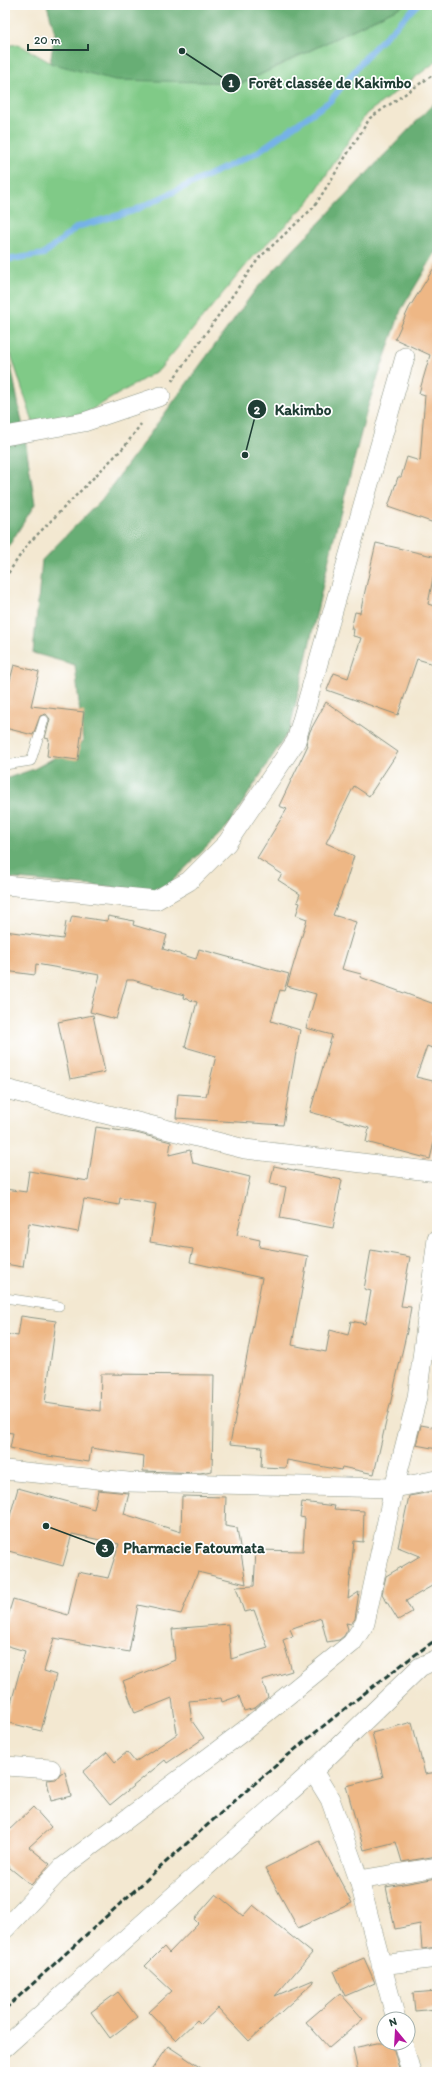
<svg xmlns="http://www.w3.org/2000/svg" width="442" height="2077" font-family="Itim,sans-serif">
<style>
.green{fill:#80ca87;stroke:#50845e}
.forest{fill:#68ae74;stroke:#447654}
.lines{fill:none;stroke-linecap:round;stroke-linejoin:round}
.stream{stroke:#76b2e7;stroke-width:6}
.building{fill:#eeb785}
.lane-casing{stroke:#899282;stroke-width:10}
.street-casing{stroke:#899282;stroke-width:20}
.path{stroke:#899282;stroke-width:2.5;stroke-dasharray:3 3;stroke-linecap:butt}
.lane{stroke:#fff;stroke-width:9}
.street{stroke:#fff;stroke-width:19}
.rail{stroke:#1f3d34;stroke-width:3;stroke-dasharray:6 3;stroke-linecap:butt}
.leader{fill:none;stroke:#1f3d34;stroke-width:1.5}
.callout-dot{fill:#1f3d34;stroke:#fff;stroke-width:1.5}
.mark-label{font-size:12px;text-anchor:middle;font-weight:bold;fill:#fff}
.callout-label{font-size:15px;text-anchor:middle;font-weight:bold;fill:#1f3d34;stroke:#fff;stroke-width:3.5;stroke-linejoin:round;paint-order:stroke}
</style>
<rect width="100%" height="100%" fill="#fff"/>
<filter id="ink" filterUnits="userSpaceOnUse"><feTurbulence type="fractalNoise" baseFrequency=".025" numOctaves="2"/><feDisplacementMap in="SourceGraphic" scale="8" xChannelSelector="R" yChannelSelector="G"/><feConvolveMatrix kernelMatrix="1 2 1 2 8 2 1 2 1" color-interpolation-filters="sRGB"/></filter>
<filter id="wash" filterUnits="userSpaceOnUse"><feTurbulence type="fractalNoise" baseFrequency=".012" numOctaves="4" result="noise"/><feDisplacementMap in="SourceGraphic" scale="16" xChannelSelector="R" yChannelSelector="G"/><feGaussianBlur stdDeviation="0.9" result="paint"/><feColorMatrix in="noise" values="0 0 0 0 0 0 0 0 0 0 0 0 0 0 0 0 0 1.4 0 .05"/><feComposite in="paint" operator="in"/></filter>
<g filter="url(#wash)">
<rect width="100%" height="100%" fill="#f3e8d1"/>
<!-- green -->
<polygon class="green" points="404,5 437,5 437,61 366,114 308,203 253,257 159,370 86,413 33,422 5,336 5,46 18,44 51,63 243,83"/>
<!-- forest -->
<g class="forest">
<polygon points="47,5 404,5 243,83 115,80 50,63 55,33"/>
<polygon points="437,100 437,250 401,310 368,406 333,541 290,729 227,827 161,892 5,878 5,779 34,769 83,742 75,665 33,653 42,560 102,499 256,289"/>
<polygon points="5,336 24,432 35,504 5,552"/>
</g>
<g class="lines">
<!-- stream -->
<polyline class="stream" points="5,260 44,254 77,227 133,211 256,153 330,101 370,52 417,5"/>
</g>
<g id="blocks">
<!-- building -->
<g class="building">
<polygon points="437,263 436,347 437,524 388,507 398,477 401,477 407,457 420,461 425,395 419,393 430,355 395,339 409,308"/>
<polygon points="376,543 437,557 428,604 437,607 437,665 417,659 398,715 327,690 334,673 348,678 361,638 353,636 354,629 351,629 355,612 360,613"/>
<polygon points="14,665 39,672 31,706 84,712 78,760 47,756 49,739 45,738 50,719 46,714 40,716 33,735 5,728 5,699"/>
<polygon points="326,702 398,752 369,796 354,786 326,843 354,856 345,885 333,915 356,922 342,969 361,974 360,977 437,1005 437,1050 427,1046 416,1077 437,1082 437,1115 432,1133 436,1134 430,1159 366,1142 369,1128 310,1112 332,1035 306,1028 316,994 287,986 307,919 296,915 300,903 297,902 300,894 278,880 282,874 257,858 287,809 279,806 308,745 306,744 310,731"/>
<polygon points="72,916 107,921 108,916 134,921 133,925 167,935 163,949 196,959 199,949 289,974 284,991 280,990 271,1021 300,1030 283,1125 176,1118 178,1094 206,1096 216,1056 185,1047 197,1002 183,998 184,995 133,980 127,980 116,1019 90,1012 100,975 36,964 35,975 5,971 5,931 63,939 66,922 70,923"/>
<polygon points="93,1015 105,1072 70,1079 58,1022"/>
<polygon points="96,1127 136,1133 171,1142 169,1155 190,1150 193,1163 250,1177 237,1235 260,1240 259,1247 308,1256 292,1345 326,1352 330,1330 348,1335 351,1321 365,1324 371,1291 364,1289 371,1250 410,1257 401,1306 411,1307 407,1331 374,1474 342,1467 341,1470 287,1460 286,1468 261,1467 262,1447 230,1444 262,1278 190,1262 193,1249 150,1242 156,1204 120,1198 119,1205 84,1199 78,1232 29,1223 23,1267 5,1264 5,1189 26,1192 29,1171 88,1181"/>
<polygon points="274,1166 342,1180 333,1228 280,1218 286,1187 270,1184"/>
<polygon points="21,1316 56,1321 45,1403 100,1411 101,1374 214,1375 212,1471 200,1473 143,1471 144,1456 91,1448 89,1462 41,1455 10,1448 13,1433 5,1432 5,1334 18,1336"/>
<polygon points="421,1425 437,1428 437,1449 416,1445"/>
<polygon points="18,1488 94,1509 98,1490 129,1493 124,1514 181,1532 182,1496 226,1497 225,1526 237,1528 246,1584 198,1572 181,1614 138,1605 129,1652 54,1638 44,1671 56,1675 41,1731 6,1722 25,1651 5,1645 5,1625 13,1599 68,1615 78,1572 108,1578 119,1544 72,1534 63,1566 5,1550 5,1533"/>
<polygon points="437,1491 437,1583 406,1601 412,1612 398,1620 382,1594 386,1576 420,1556 398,1547 409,1496"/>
<polygon points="302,1502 335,1506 334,1509 364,1511 363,1542 354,1541 348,1599 359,1592 355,1619 351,1624 346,1623 348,1629 344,1636 339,1640 327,1642 321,1618 290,1629 293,1636 283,1640 292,1671 262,1680 268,1697 255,1708 244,1711 239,1696 222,1702 221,1698 189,1701 192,1721 204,1738 167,1763 165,1760 110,1805 83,1772 107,1752 115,1762 127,1752 135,1762 177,1734 172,1698 135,1713 123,1681 175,1660 172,1629 228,1624 231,1659 268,1648 254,1610 244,1612 236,1587 254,1586 256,1550 303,1551 305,1518 300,1517"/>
<polygon points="412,1722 425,1774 437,1772 437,1856 402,1862 396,1842 364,1850 346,1786 383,1777 372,1733"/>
<polygon points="65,1772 71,1796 51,1801 47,1780 56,1779 61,1773"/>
<polygon points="33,1807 51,1827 29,1847 50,1864 31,1885 5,1864 5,1834"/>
<polygon points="319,1841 352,1903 298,1928 265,1868"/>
<polygon points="437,1878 437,1947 422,1949 420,1924 395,1929 386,1887"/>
<polygon points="216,1894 243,1916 253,1905 312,1953 275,1996 313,1980 314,1982 249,2041 218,2008 201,2024 197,2020 176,2040 149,2012 172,1991 145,1966 164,1947 169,1953 198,1923 194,1919"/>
<polygon points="364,1958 375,1983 345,1996 334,1971"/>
<polygon points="437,1991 437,2009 415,2011 413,1993"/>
<polygon points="118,1992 137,2017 110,2038 91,2012"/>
<polygon points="340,1993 363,2019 329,2048 306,2022"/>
<polygon points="377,2043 392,2043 400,2072 358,2072 353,2048"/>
<polygon points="168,2046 207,2072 150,2072"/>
</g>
</g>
</g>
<g filter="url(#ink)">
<use href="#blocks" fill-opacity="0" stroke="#899282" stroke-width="1"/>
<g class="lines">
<defs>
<g id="lane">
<polyline points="5,765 31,761 44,720"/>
<polyline points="5,1298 59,1306"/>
</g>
<g id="street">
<polyline points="5,436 84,422 161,396"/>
<polyline points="5,885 156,900 189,881 227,843 296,741 405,357"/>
<polyline points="5,1089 245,1149 437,1172"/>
<polyline points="5,1470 128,1482 394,1488 437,1480"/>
<polyline points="5,1766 51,1769"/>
<polyline points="359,1880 437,1867"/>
<polyline points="5,1929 63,1867 245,1730 352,1643 365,1623 394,1488 417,1398 437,1239"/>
<polyline points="381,1965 437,1958"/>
<polyline points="396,2019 359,1880 330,1799 313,1771 420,1667 437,1659"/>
<polyline points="403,2043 411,2072"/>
<polyline points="5,2047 313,1771"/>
</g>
</defs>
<!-- lane casing -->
<use href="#lane" class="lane-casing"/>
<!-- street casing -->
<use href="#street" class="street-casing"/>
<!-- path -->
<g class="path">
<polyline points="172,381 259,258 314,207 370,118 437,72"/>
<polyline points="5,578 27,545 125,446 141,424"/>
</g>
<!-- lane -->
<use href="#lane" class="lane"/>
<!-- street -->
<use href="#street" class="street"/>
<!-- rail -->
<path class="rail" d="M5,2009C145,1882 283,1749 437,1639"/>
</g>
</g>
<!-- callouts -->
<path class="leader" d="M182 51L231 83M245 455L257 409M46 1526L105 1548"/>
<g class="callout-dot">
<circle cx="182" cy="51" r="4"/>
<circle cx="245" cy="455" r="4"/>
<circle cx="46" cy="1526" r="4"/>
<circle cx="231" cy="83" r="10"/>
<circle cx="257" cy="409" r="10"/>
<circle cx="105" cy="1548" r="10"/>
</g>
<g class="mark-label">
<text x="231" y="87">1</text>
<text x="257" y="414">2</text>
<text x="105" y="1552">3</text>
</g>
<g class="callout-label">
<text x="330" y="88">Forêt classée de Kakimbo</text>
<text x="303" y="415">Kakimbo</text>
<text x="194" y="1553">Pharmacie Fatoumata</text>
</g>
<!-- margin -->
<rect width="442" height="2077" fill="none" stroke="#fff" stroke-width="20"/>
<!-- north arrow -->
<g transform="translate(396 2031) rotate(342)"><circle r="19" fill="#ffffff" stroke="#a5b1ae"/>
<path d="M0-3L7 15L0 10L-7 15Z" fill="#b5179e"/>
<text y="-6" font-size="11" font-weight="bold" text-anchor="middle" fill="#1f3d34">N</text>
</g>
<!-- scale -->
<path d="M28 44v6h60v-6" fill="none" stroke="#1f3d34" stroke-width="2"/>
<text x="34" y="44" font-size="12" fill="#1f3d34" stroke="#ffffff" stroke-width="3" paint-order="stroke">20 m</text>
</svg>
